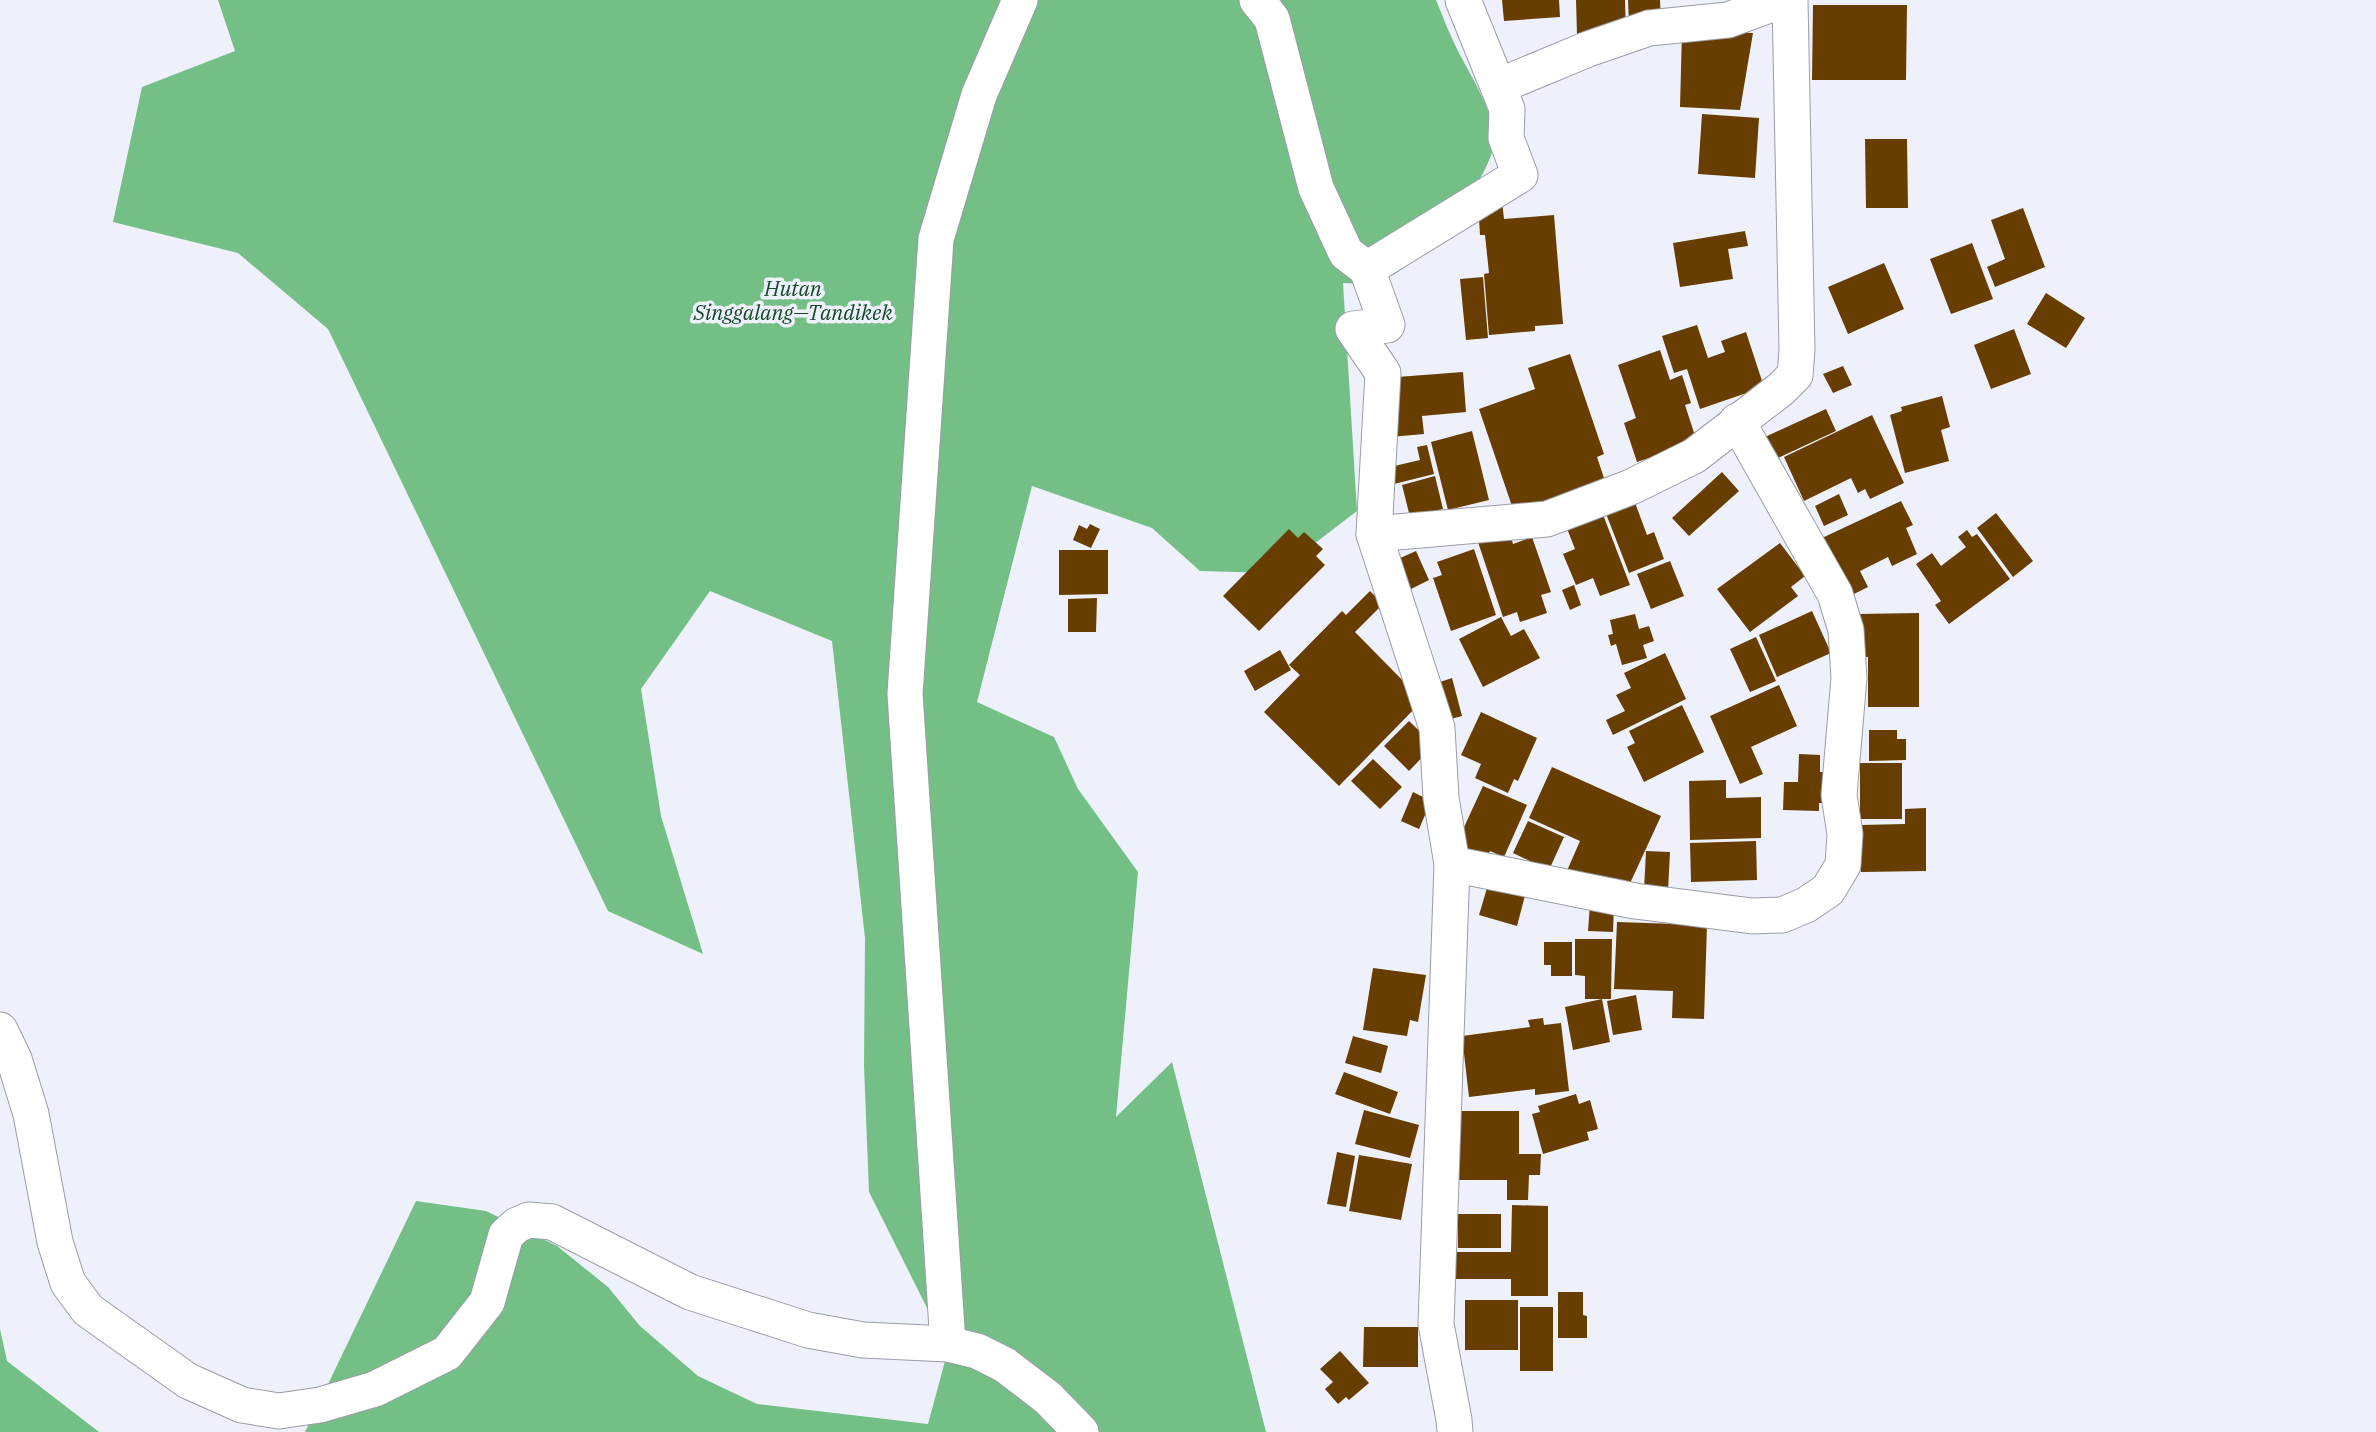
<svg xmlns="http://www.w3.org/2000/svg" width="2376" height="1432" font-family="'IBM Plex Serif',serif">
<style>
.forest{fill:#74bf86}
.building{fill:#673d00}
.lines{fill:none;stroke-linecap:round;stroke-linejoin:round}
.street-casing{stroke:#9a9ca7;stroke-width:37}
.street{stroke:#fff;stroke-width:35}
.labels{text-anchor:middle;stroke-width:7;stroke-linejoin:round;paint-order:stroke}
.park-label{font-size:21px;font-style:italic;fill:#134a25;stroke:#eef1fc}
</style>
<rect width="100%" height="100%" fill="#eef1fc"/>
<!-- forest -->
<g class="forest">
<path d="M218,0H1436C1443,17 1449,33 1457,49C1471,77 1492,107 1494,138C1497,173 1422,261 1391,276C1376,283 1359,284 1343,283L1357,511L1276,573L1200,571L1152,528L1032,486L977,702L1054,737L1078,789L1138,872L1116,1117L1172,1062L1266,1432H305L416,1201L486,1211L557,1246L608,1287L640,1326L698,1376L757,1404L928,1424L948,1350L869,1192L864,1066L865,938L832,641L710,591L641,689L661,816L703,954L608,911L328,329L238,253L113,222L142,87L235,51Z"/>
<polygon points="0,1329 7,1361 99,1432 0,1432"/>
</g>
<!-- building -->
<g class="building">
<polygon points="1502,0 1559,0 1560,17 1504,21"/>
<polygon points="1576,0 1625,0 1626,33 1577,35"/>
<polygon points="1628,0 1660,0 1661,23 1629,25"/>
<polygon points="1813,5 1907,5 1906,80 1812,80"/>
<polygon points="1682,31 1753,33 1740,110 1680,107"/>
<polygon points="1702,114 1759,118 1755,178 1698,174"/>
<polygon points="1865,139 1907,139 1908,208 1866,208"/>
<polygon points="1502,201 1504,219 1554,215 1563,324 1535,326 1535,331 1489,335 1484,274 1489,273 1485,235 1480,235 1478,203"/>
<polygon points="2023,208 2045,267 1995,287 1987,267 2005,259 1991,220"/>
<polygon points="1745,231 1748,246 1728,249 1733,279 1680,287 1673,243"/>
<polygon points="1972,243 1993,299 1951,314 1930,259"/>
<polygon points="1884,263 1904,309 1848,334 1828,287"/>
<polygon points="1483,277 1488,338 1466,340 1460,279"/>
<polygon points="2046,293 2085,318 2066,348 2027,324"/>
<polygon points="1697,325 1708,358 1725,352 1721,341 1746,332 1764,387 1700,409 1687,369 1674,373 1662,336"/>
<polygon points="2014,329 2031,374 1991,389 1974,345"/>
<polygon points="1660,350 1670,380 1682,375 1691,403 1685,405 1697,442 1637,462 1624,423 1636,418 1618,365"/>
<polygon points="1570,354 1604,454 1597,457 1605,481 1514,512 1479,409 1535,389 1528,368"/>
<polygon points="1843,366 1852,385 1833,393 1823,374"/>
<polygon points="1463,372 1466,412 1422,416 1424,434 1390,437 1384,378"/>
<polygon points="1942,396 1950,427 1941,430 1949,461 1905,473 1890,415 1902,411 1901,407"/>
<polygon points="1826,409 1836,431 1776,459 1765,437"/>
<polygon points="1872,415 1904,483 1870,499 1865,489 1858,493 1851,478 1804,501 1784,457"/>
<polygon points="1472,431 1489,500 1448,510 1431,442"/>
<polygon points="1427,445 1434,474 1394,484 1390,467 1420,460 1417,447"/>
<polygon points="1722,472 1739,491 1689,536 1672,518"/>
<polygon points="1435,476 1443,509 1410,517 1402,485"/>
<polygon points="1839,494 1848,515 1824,526 1815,506"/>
<polygon points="1634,500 1647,535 1654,532 1664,559 1629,573 1605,511"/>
<polygon points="1901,501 1913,525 1906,528 1917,554 1892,566 1888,557 1860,571 1868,587 1850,596 1822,538"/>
<polygon points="1602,512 1630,585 1600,596 1593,578 1576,585 1563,554 1575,549 1566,526"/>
<polygon points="1996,513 2033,561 2013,577 1977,528"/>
<polygon points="1090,524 1100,529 1091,548 1073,540 1079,525 1087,529"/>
<polygon points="1508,528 1513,544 1532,537 1551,592 1541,595 1547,613 1520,622 1517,612 1503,617 1477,539"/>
<polygon points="1289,529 1298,538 1304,532 1323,549 1316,556 1325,565 1259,631 1223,596"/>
<polygon points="1967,530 1972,537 1977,534 2010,579 1949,624 1935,605 1941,601 1916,564 1932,553 1941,566 1966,547 1958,537"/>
<polygon points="1780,543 1805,576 1791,587 1798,596 1750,632 1717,589"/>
<polygon points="1474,549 1496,615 1451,631 1433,578 1442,575 1437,562"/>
<polygon points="1059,550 1108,550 1108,594 1059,595"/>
<polygon points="1416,551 1429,580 1411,589 1398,559"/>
<polygon points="1670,561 1684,596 1651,609 1637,574"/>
<polygon points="1574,585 1581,605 1570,610 1562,590"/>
<polygon points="1370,591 1383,604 1355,632 1411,689 1419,704 1339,786 1264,712 1300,675 1289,665 1342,611 1346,615"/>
<polygon points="1097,598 1096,632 1068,632 1068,599"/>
<polygon points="1812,611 1831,653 1777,677 1759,635"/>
<polygon points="1919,613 1919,707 1868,707 1868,657 1858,657 1858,614"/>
<polygon points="1635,614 1639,629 1649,626 1654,641 1643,645 1647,658 1622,665 1616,644 1611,646 1608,635 1613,634 1610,620"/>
<polygon points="1501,617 1511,636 1524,629 1540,658 1483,687 1459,639"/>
<polygon points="1756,637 1776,681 1750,692 1730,649"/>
<polygon points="1280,650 1291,670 1255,691 1244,671"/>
<polygon points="1665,653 1686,699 1613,735 1606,720 1625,711 1616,695 1631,688 1624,673"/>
<polygon points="1452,678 1462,716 1443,721 1440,682"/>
<polygon points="1779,685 1797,726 1751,747 1763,774 1740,784 1710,716"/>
<polygon points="1682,705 1704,752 1644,782 1627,747 1635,743 1629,731"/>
<polygon points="1481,712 1537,738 1518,781 1514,779 1508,793 1475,778 1481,764 1461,755"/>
<polygon points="1409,721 1434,745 1409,771 1384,746"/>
<polygon points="1869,730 1897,730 1897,739 1906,739 1906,760 1869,761"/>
<polygon points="1799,754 1820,755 1820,772 1827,772 1826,803 1819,803 1819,811 1783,810 1784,782 1798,782"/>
<polygon points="1373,759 1402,787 1380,809 1351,781"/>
<rect x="1860" y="763" width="42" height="56"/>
<polygon points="1552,767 1661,816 1626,892 1566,873 1580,841 1529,818"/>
<polygon points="1726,780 1726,798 1761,797 1761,838 1690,840 1689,781"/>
<polygon points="1483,786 1527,805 1504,857 1490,851 1486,860 1463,849 1466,841 1459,838"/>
<polygon points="1413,792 1431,801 1419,829 1401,821"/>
<polygon points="1926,808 1926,871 1861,872 1861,825 1905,824 1905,809"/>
<polygon points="1528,821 1564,837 1549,870 1513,853"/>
<polygon points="1756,841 1757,880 1691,882 1690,843"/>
<polygon points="1646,851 1670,852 1668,891 1644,890"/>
<polygon points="1490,878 1527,888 1517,926 1479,915"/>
<polygon points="1590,904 1614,905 1613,932 1588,931"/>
<polygon points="1617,922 1707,925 1704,1019 1672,1018 1673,991 1614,989"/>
<polygon points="1575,939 1612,939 1611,999 1585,999 1585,976 1575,975"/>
<polygon points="1544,942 1572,942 1572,976 1551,976 1551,965 1544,965"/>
<polygon points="1373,968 1426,975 1418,1022 1410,1020 1407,1036 1363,1030"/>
<polygon points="1636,995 1642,1030 1613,1035 1607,1001"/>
<polygon points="1602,999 1610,1042 1573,1050 1565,1007"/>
<polygon points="1543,1018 1544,1025 1561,1023 1569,1091 1535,1095 1535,1089 1469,1097 1462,1036 1530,1027 1528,1020"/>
<polygon points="1353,1036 1388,1046 1381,1073 1345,1063"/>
<polygon points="1344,1072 1398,1092 1390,1114 1335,1094"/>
<polygon points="1576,1094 1579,1104 1590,1100 1598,1129 1587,1132 1589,1140 1543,1154 1532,1114 1540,1112 1538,1106"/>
<polygon points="1364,1110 1419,1125 1410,1158 1355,1144"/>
<polygon points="1456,1111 1519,1111 1519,1154 1541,1154 1540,1175 1529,1175 1528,1200 1507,1200 1507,1180 1455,1180"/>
<polygon points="1337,1152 1355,1156 1346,1207 1327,1204"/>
<polygon points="1359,1155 1412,1164 1401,1220 1349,1211"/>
<polygon points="1512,1205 1548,1206 1548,1296 1511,1296 1511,1279 1452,1279 1452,1252 1511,1252"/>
<rect x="1458" y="1214" width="43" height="34"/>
<polygon points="1558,1292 1583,1292 1583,1315 1587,1316 1587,1338 1558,1338"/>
<rect x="1465" y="1300" width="53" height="50"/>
<rect x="1520" y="1307" width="33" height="64"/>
<polygon points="1364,1327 1418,1327 1418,1367 1363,1367"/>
<polygon points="1340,1351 1369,1383 1349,1400 1346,1397 1338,1404 1325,1389 1333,1382 1320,1369"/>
</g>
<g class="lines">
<defs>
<g id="street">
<polyline points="1257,0 1272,19 1316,188 1346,253 1367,269"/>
<polyline points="1499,86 1588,49 1649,28 1728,20 1783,0"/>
<polyline points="1374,534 1547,519 1631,487 1694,456 1781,389 1795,375 1797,350 1790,0"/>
<polyline points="1452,864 1635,901 1752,916 1782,915 1806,905 1828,890 1843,865 1845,834 1839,795 1849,678 1846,630 1835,594 1737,421"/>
<polyline points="0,1030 14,1059 31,1114 55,1242 68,1283 88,1310 188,1381 242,1405 279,1411 320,1405 375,1389 447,1353 487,1302 506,1235 517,1225 529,1220 552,1222 690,1292 808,1330 863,1340 948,1344 977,1351 1005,1365 1048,1398 1081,1432"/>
<polyline points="948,1344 905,694 936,239 979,95 1020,0"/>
<polyline points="1455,1432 1454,1420 1436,1324 1452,864 1441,798 1437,728 1374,534 1383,373 1353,329 1387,325 1367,269 1520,175 1506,138 1507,109 1463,0"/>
</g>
</defs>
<!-- street casing -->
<use href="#street" class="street-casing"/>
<!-- street -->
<use href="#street" class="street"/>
</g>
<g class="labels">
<!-- park labels -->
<g class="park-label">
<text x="793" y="296">Hutan<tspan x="793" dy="24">Singgalang—Tandikek</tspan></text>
</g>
</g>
</svg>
